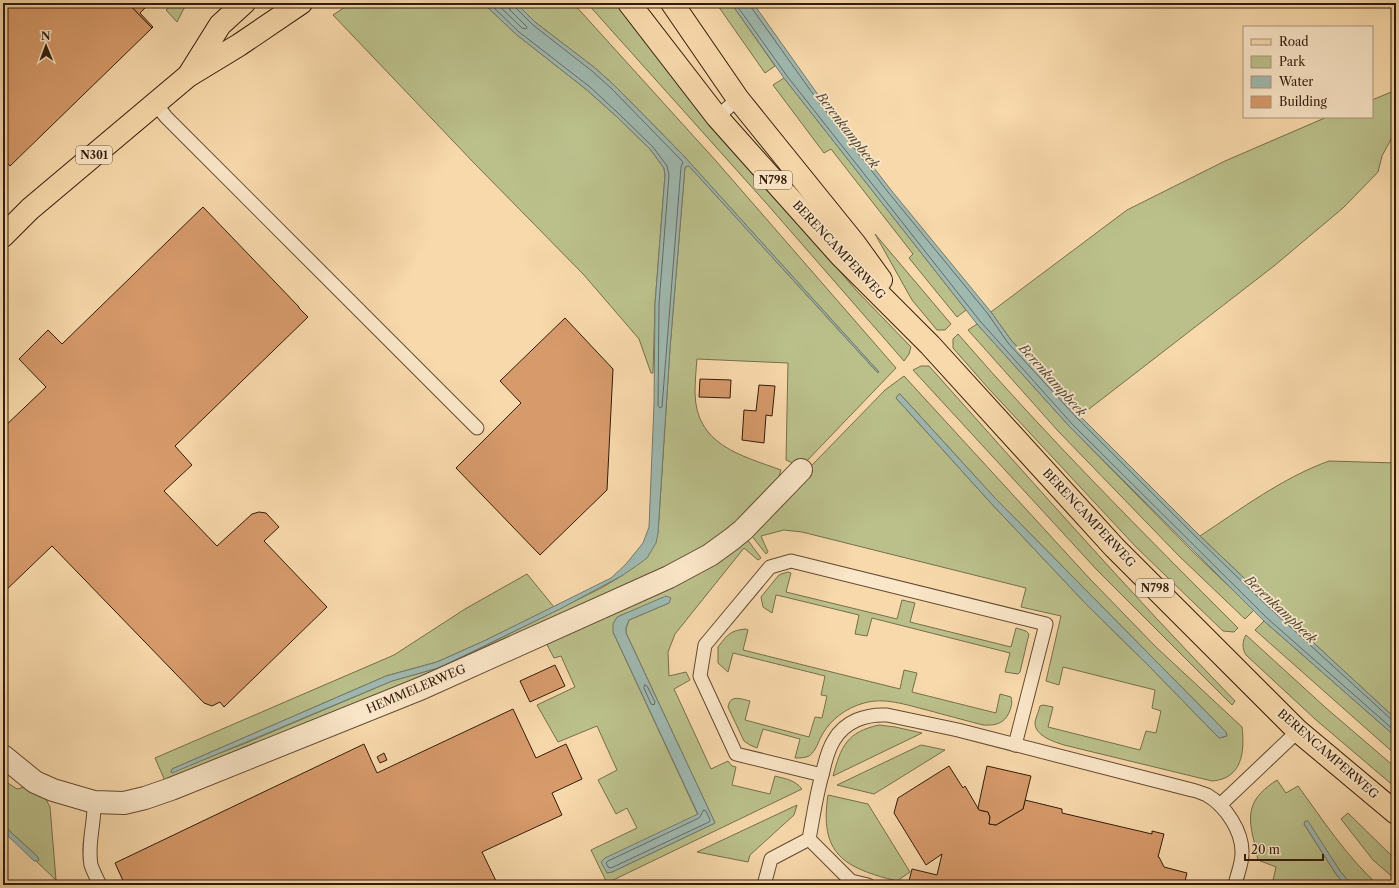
<svg xmlns="http://www.w3.org/2000/svg" width="1399" height="888" font-family="'Libre Caslon Text',serif">
<style>
.green{fill:#bbc08b;stroke:#776e4a;fill-rule:evenodd}
.water{fill:#9fb9b1;stroke:#747a6e}
.lines{fill:none;stroke-linecap:round;stroke-linejoin:round}
.shore{stroke:#696a5e;stroke-width:1}
.building{fill:#d79a6b;stroke:#331c0a}
.lane-casing{stroke:#644b32;stroke-width:15}
.street-casing{stroke:#644b32;stroke-width:24}
.primary-casing{stroke:#331c0a;stroke-width:24}
.lane{stroke:#fae6c8;stroke-width:13}
.street{stroke:#fae6c8;stroke-width:22}
.primary{stroke:#f8d9ab;stroke-width:22}
.labels{text-anchor:middle;stroke-width:3.5;stroke-linejoin:round;paint-order:stroke}
.shield{fill:#fae6c8;stroke:#6f5943;stroke-width:1}
.shield-label{font-size:11px;font-weight:bold;fill:#331c0a}
.street-label{font-size:12px;fill:#331c0a;stroke:#fae6c8}
.water-label{font-size:13px;font-style:italic;fill:#534b3c;stroke:#fae6c8}
</style>
<rect width="100%" height="100%" fill="#f8d9ab"/>
<filter id="stains"><feTurbulence type="fractalNoise" baseFrequency=".005" numOctaves="4"/><feColorMatrix values="0 0 0 0 .2 0 0 0 0 .09 0 0 0 0 .02 0 0 0 .5 -.17"/></filter>
<radialGradient id="worn" r=".72"><stop offset=".6" stop-color="#630" stop-opacity="0"/><stop offset="1" stop-color="#630" stop-opacity=".3"/></radialGradient>
<!-- green -->
<g class="green">
<polygon points="174,3 188,3 183,10 177,22 166,10"/>
<polygon points="351,3 400,3 402,6 408,6 413,3 483,3 517,35 587,90 616,116 650,149 664,168 665,175 655,304 653,373 651,373 639,339 584,275 474,163 333,15"/>
<path d="M516,3H573L716,161L896,368L801,467L786,460L788,363L697,359C696,370 695,381 695,393C696,445 740,455 781,470L778,479L715,546L452,669L166,783L155,758L394,655L465,609L527,574L554,607L484,641L437,662L386,676L172,769L171,772L246,743L392,681L438,668L489,644L603,587L623,575L658,533L670,348L685,167L689,166L877,372H879L681,153L614,85L595,68L535,22Z"/>
<polygon points="587,3 620,3 832,262 855,289 911,347 909,354 904,361 767,204"/>
<polygon points="716,3 731,3 775,66 765,73"/>
<polygon points="784,78 966,310 957,317 909,258 913,254 831,149 824,153 773,85"/>
<polygon points="1396,90 1396,130 1382,156 1378,172 1343,208 1274,266 1080,416 1011,340 991,312 1127,210 1225,161 1327,117 1372,117 1372,100"/>
<polygon points="875,234 951,324 945,330 937,330 912,300"/>
<polygon points="977,324 1070,427 1193,552 1254,610 1245,619 1179,556 1058,431 968,330"/>
<path d="M958,334C1047,437 1143,533 1238,628L1234,632L1223,631L1136,547L989,389L953,348V339Z"/>
<path d="M921,366H929C1030,479 1129,592 1235,701L1232,705L1097,570L913,370Z"/>
<path d="M904,376L1090,579L1156,647L1242,727C1245,752 1242,779 1212,781L1064,745C1055,742 1034,736 1035,722C1036,717 1039,711 1040,706L1043,705L1053,707L1048,727L1140,750L1146,731L1156,733L1161,711L1152,708L1155,690L1063,667L1059,685L1046,681L1061,616L1021,607L1026,588L802,532L784,530L761,536L768,552L766,554L748,531L885,390ZM899,394H900L994,497L1226,732L1227,736L1219,738L1149,666L1086,604L989,501L896,398Z"/>
<path d="M1329,461L1396,463V719L1265,598L1200,536C1241,509 1282,478 1329,461Z"/>
<path d="M744,535L761,558L758,560L744,548L675,634L668,652L669,676L686,672L690,680L674,689L711,769L728,761L732,766L736,767L732,785L770,794L775,776C786,779 795,780 802,789L607,883L591,850L637,828L627,808L616,814L598,780L617,770L597,726L558,742L537,705L575,687L561,656L554,658L544,639ZM669,603L629,620L626,629V633L715,823L612,872L607,873L698,815L613,632L621,615Z"/>
<polygon points="788,572 791,573 786,592 897,619 902,600 915,603 910,622 1011,647 1016,628 1026,631 1029,634 1020,672 1018,674 1005,672 1010,653 872,618 867,636 855,634 859,615 785,597 776,595 772,613 763,607 761,597 778,576 781,574"/>
<polygon points="1264,621 1396,737 1396,755 1255,630"/>
<path d="M746,629L748,630L743,650L900,689L904,670L917,673L912,692L996,713L1000,694L1011,697C1012,701 1012,703 1011,707C1007,722 998,726 983,725C964,720 945,715 927,710C906,705 885,697 864,703C846,708 831,719 822,735C818,742 816,751 809,756C805,758 800,758 795,758L800,739L763,729L757,748L750,745L744,741L728,707C730,694 741,699 750,701L745,720L809,737L815,717L822,718L827,696L821,695L825,676L733,653L728,672L718,663V647C727,635 731,630 746,629Z"/>
<path d="M1246,635L1326,708L1396,768V788L1315,719L1246,655C1242,649 1242,641 1246,635Z"/>
<path d="M879,725L895,727L922,733L833,776C841,746 847,732 879,725Z"/>
<polygon points="921,745 945,750 874,794 837,785"/>
<polygon points="3,780 17,789 25,787 43,794 50,807 56,880 36,861 39,860 37,856 3,825"/>
<path d="M1277,780L1286,793L1298,786C1323,820 1346,856 1378,885H1352L1340,871L1307,821L1304,824L1336,874L1345,885H1272L1276,867L1258,860C1256,854 1256,847 1254,841C1246,811 1251,797 1277,780Z"/>
<path d="M828,795L868,804L910,872L897,881C844,868 819,854 828,795Z"/>
<polygon points="797,805 794,815 750,855 748,862 697,852"/>
<polygon points="1348,813 1396,860 1396,880 1373,860 1341,819"/>
</g>
<!-- water -->
<g class="water">
<polygon points="483,3 516,3 535,22 595,68 614,85 681,153 879,372 877,372 689,166 685,167 670,348 658,533 656,543 647,558 639,564 623,575 560,609 449,663 438,668 392,681 172,773 171,772 172,769 386,676 437,662 484,641 611,578 626,564 643,543 649,527 654,405 655,304 665,175 664,168 650,149 616,116 587,90 517,35"/>
<polygon points="731,3 753,3 821,99 891,190 991,312 1011,340 1080,416 1200,536 1265,598 1396,719 1396,737 1264,621 1070,427 977,324 784,78"/>
<polygon points="899,394 900,394 994,497 1226,732 1227,736 1219,738 1149,666 1086,604 989,501 896,398"/>
<polygon points="666,596 671,598 669,603 629,620 626,628 626,633 715,823 612,872 607,873 601,862 605,858 698,814 613,632 613,624 617,617"/>
<polygon points="1305,821 1308,821 1340,871 1352,885 1345,885 1336,874 1304,824"/>
<polygon points="3,825 37,856 39,860 38,861 34,861 3,831"/>
</g>
<g class="lines">
<!-- shore -->
<g class="shore">
<polyline points="489,3 519,32 590,87 618,113 653,147 667,166 669,175 659,304 658,406 660,408 662,407 681,167 683,162 611,88 592,71 533,25 515,7 513,3"/>
<polyline points="496,3 522,28 526,29 527,27 510,10 508,3"/>
<polyline points="735,3 787,76 980,321 1073,425 1267,618 1396,732"/>
<polyline points="750,3 751,7 818,101 888,192 988,314 1008,343 1077,418 1197,538 1262,601 1392,720 1396,721"/>
<polygon points="645,685 647,686 655,702 654,705 651,704 644,688"/>
<polygon points="704,810 706,811 710,820 709,822 611,868 608,867 606,863 608,861 699,818"/>
</g>
</g>
<!-- building -->
<g class="building">
<polygon points="3,3 128,3 152,28 10,166 3,158"/>
<polygon points="128,3 150,3 140,13 153,27 152,28"/>
<polygon points="203,207 299,307 299,308 308,317 175,446 192,465 164,491 217,546 252,514 259,512 266,513 279,527 264,541 327,607 224,707 220,702 212,706 204,703 52,546 3,593 3,428 46,387 19,359 48,330 62,344"/>
<polygon points="565,318 613,369 607,490 540,555 456,468 521,403 500,381"/>
<polygon points="700,379 731,380 730,398 699,397"/>
<polygon points="759,385 775,386 772,416 766,415 764,443 742,440 744,410 756,411"/>
<polygon points="555,665 565,686 530,702 520,681"/>
<polygon points="513,709 536,758 566,744 582,779 552,793 562,815 482,852 498,885 125,885 115,863 364,744 377,773"/>
<polygon points="384,753 387,760 380,763 377,757"/>
<polygon points="949,766 963,788 965,786 979,810 988,812 990,817 989,824 996,825 1023,809 1025,800 1062,809 1062,813 1152,834 1152,831 1164,834 1158,857 1159,857 1164,867 1187,873 1184,885 1063,885 1055,883 1052,885 908,885 912,869 937,875 942,854 926,865 894,813 898,798"/>
<polygon points="987,766 1031,776 1023,809 996,825 989,824 990,817 988,812 979,810 978,808"/>
</g>
<g class="lines">
<defs>
<g id="lane">
<polyline points="155,103 166,117 477,428"/>
<polyline points="717,117 738,99"/>
<polyline points="822,775 736,754 700,676 705,645 770,567 791,561 1046,624 1015,745"/>
<path d="M94,802C95,823 87,844 91,865C93,871 97,879 100,885"/>
<polyline points="1220,805 1298,731"/>
<polyline points="809,839 851,881 868,885"/>
<path d="M764,885L771,859L809,839C813,818 816,796 822,775C825,763 827,751 834,740C845,721 866,714 887,715L958,730L1192,790C1197,791 1202,793 1207,795C1226,806 1243,832 1242,854C1242,864 1237,875 1235,885"/>
</g>
<polyline id="street" points="3,756 35,782 53,790 94,802 124,803 145,798 171,789 422,688 669,577 710,555 732,539 743,530 801,470"/>
<g id="primary">
<polyline points="629,3 717,117 841,256 930,345 1114,547 1298,731 1396,813"/>
<polyline points="672,3 738,99 855,244 881,280"/>
<polyline points="190,73 220,25 244,3"/>
<polyline points="3,236 30,209 188,76 239,45 301,3"/>
</g>
</defs>
<!-- lane casing -->
<use href="#lane" class="lane-casing"/>
<!-- street casing -->
<use href="#street" class="street-casing"/>
<!-- primary casing -->
<use href="#primary" class="primary-casing"/>
<!-- lane -->
<use href="#lane" class="lane"/>
<!-- street -->
<use href="#street" class="street"/>
<!-- primary -->
<use href="#primary" class="primary"/>
</g>
<g class="labels">
<!-- shield labels -->
<g class="shield">
<rect x="76" y="146" width="36" height="18" rx="3"/>
<rect x="754" y="171" width="38" height="18" rx="3"/>
<rect x="1136" y="579" width="38" height="18" rx="3"/>
</g>
<g class="shield-label">
<text x="94" y="159">N301</text>
<text x="773" y="184">N798</text>
<text x="1155" y="592">N798</text>
</g>
<!-- street labels -->
<g class="street-label">
<text transform="translate(839 250) rotate(47)" y="4">BERENCAMPERWEG</text>
<text transform="translate(1089 518) rotate(47)" y="4">BERENCAMPERWEG</text>
<text transform="translate(416 689) rotate(-23)" y="4">HEMMELERWEG</text>
<text transform="translate(1328 754) rotate(41)" y="4">BERENCAMPERWEG</text>
</g>
<!-- water labels -->
<g class="water-label">
<text transform="translate(848 130) rotate(52)" y="5">Berenkampbeek</text>
<text transform="translate(1053 380) rotate(48)" y="5">Berenkampbeek</text>
<text transform="translate(1281 609) rotate(43)" y="5">Berenkampbeek</text>
</g>
</g>
<!-- margin -->
<rect width="1399" height="888" fill="none" stroke="#f8d9ab" stroke-width="16"/>
<rect x="4" y="4" width="1391" height="880" fill="none" stroke="#331c0a" stroke-width="2"/>
<rect x="8" y="8" width="1383" height="872" fill="none" stroke="#331c0a"/>
<!-- legend -->
<rect x="1243" y="26" width="130" height="92" fill="#fae6c8" stroke="#aa957c"/>
<rect x="1251" y="39" width="20" height="6" fill="#f8d9ab" stroke="#aa957c"/>
<text x="1279" y="46" font-size="12" fill="#331c0a">Road</text>
<rect x="1251" y="56" width="20" height="12" fill="#bbc08b" stroke="#aa957c"/>
<text x="1279" y="66" font-size="12" fill="#331c0a">Park</text>
<rect x="1251" y="76" width="20" height="12" fill="#9fb9b1" stroke="#aa957c"/>
<text x="1279" y="86" font-size="12" fill="#331c0a">Water</text>
<rect x="1251" y="96" width="20" height="12" fill="#d79a6b" stroke="#aa957c"/>
<text x="1279" y="106" font-size="12" fill="#331c0a">Building</text>
<!-- north arrow -->
<g transform="translate(46 46) rotate(359)" stroke="#fae6c8" stroke-width="3" paint-order="stroke">
<path d="M0-3L7 15L0 10L-7 15Z" fill="#331c0a"/>
<text y="-6" font-size="11" font-weight="bold" text-anchor="middle" fill="#331c0a">N</text>
</g>
<!-- scale -->
<path d="M1245 854v6h78v-6" fill="none" stroke="#331c0a" stroke-width="2"/>
<text x="1251" y="854" font-size="12" fill="#331c0a" stroke="#fae6c8" stroke-width="3" paint-order="stroke">20 m</text>
<rect width="100%" height="100%" filter="url(#stains)"/>
<rect width="100%" height="100%" fill="url(#worn)"/>
</svg>
